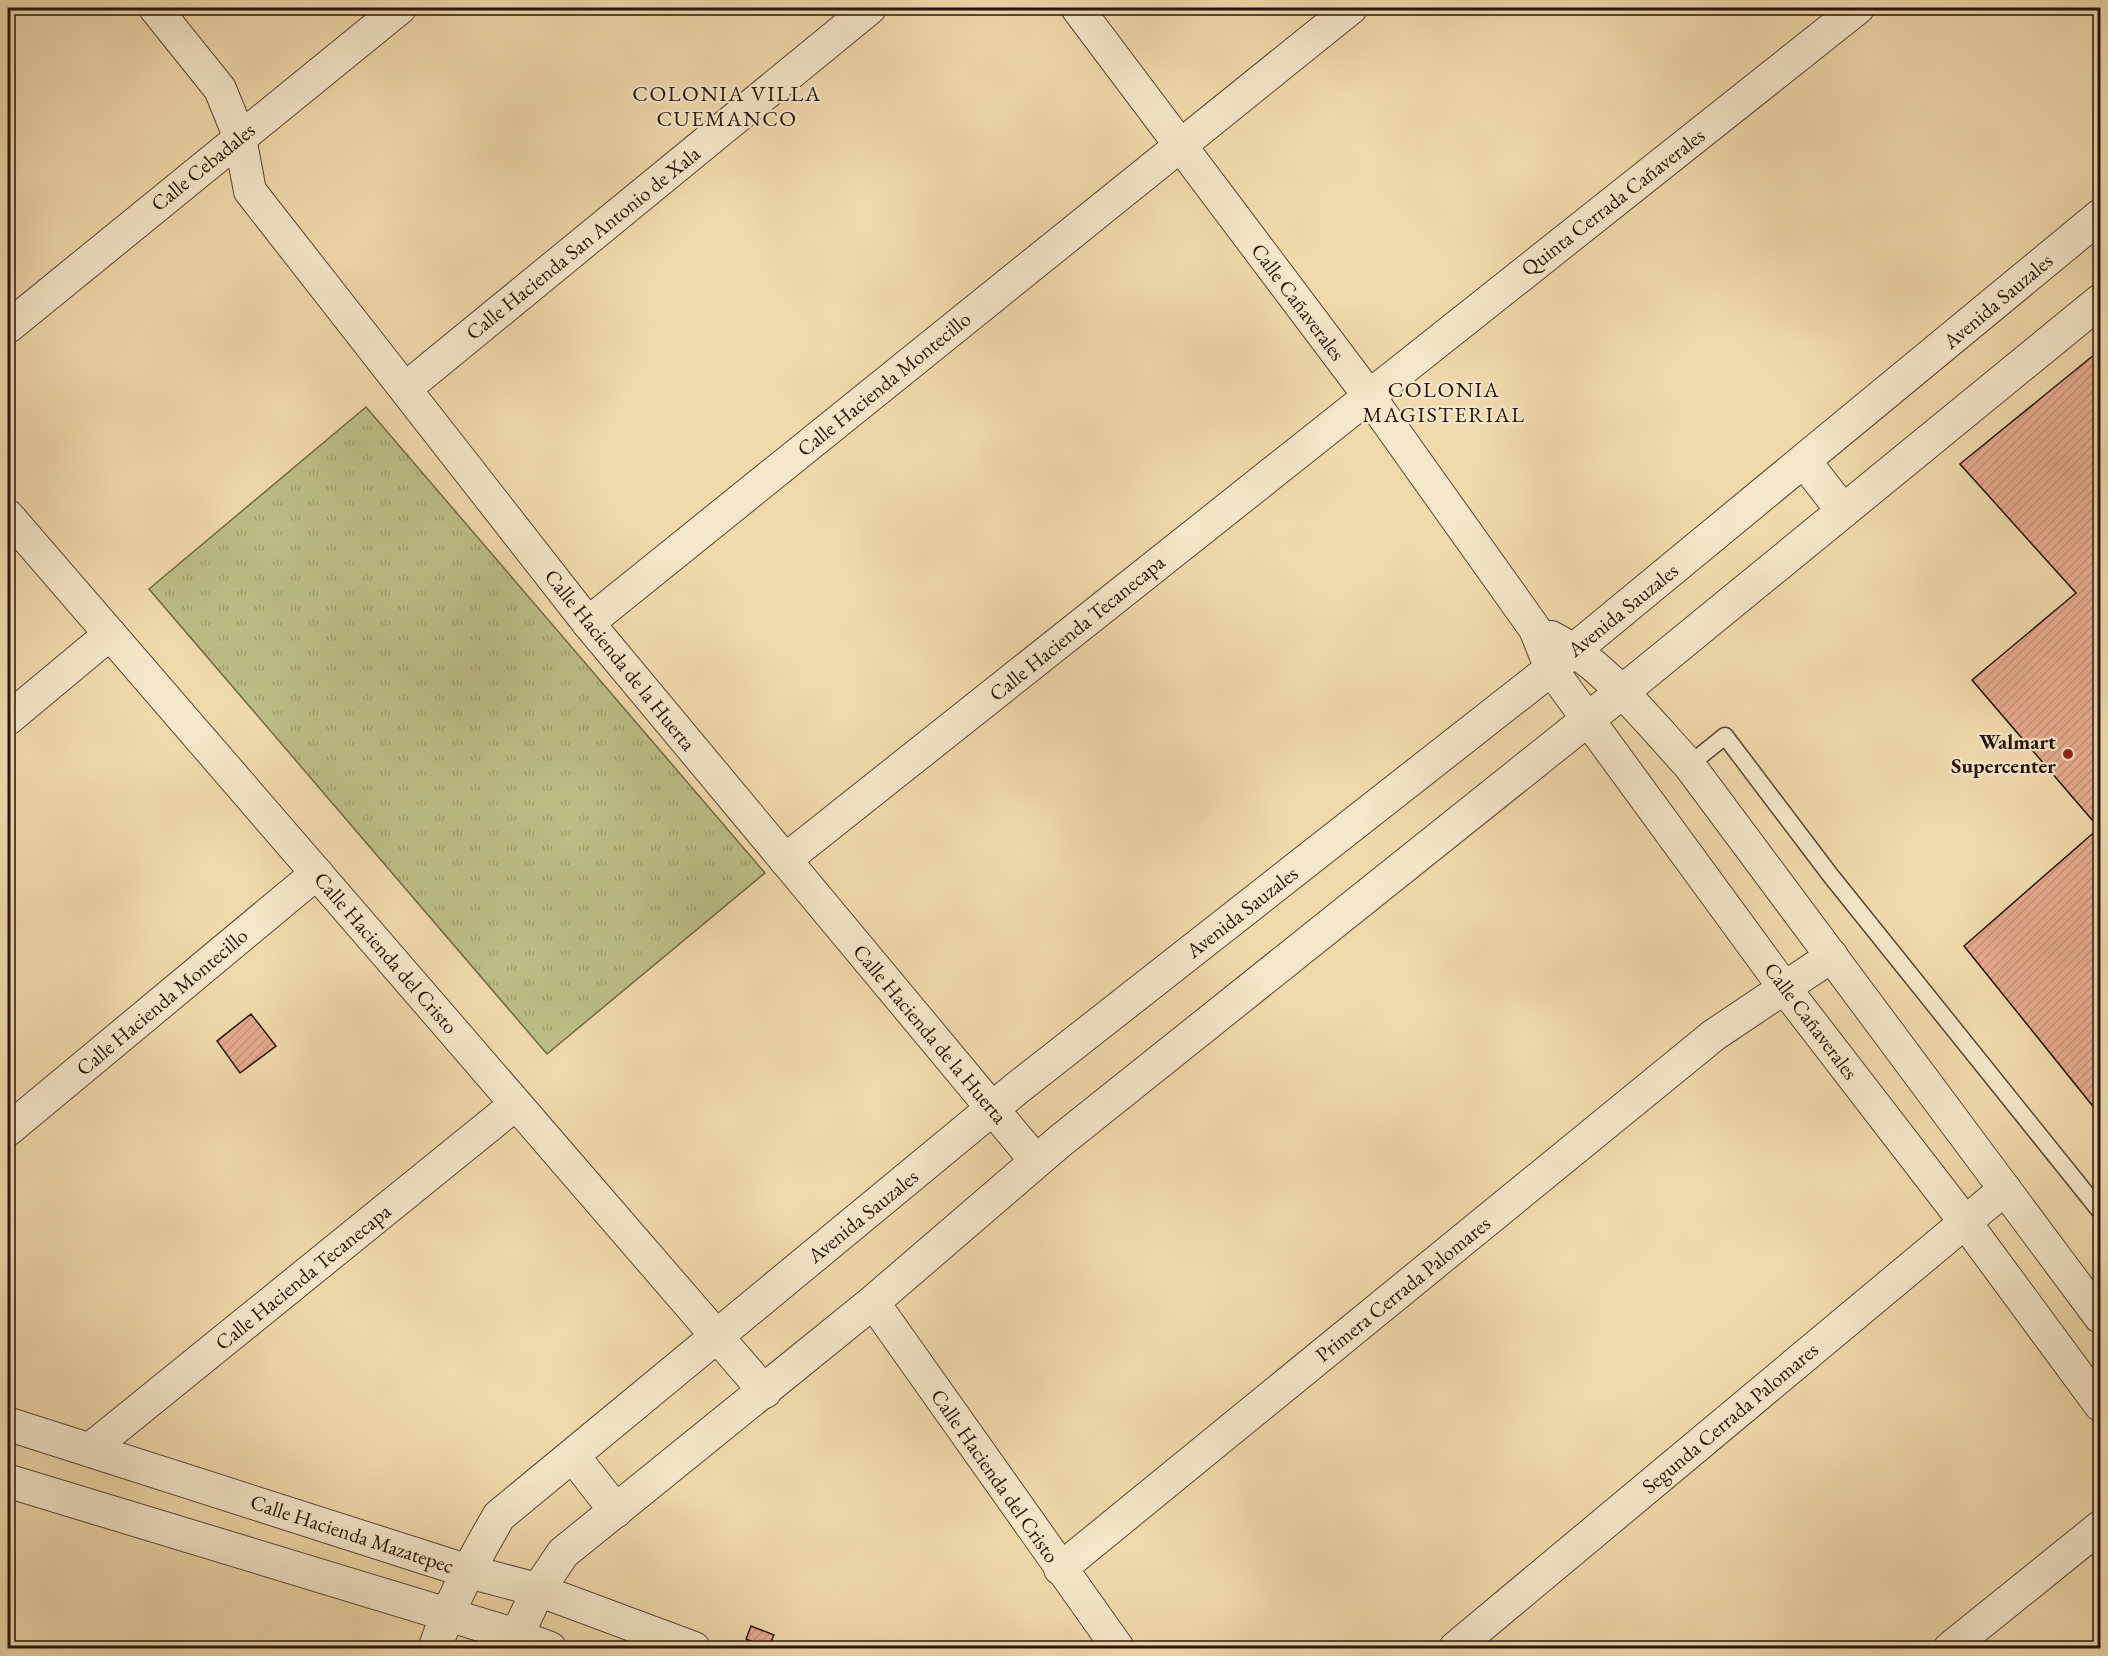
<svg xmlns="http://www.w3.org/2000/svg" width="2108" height="1656" font-family="'EB Garamond',serif">
<style>
.grass{fill:url(#grass-tufts);stroke:#716949;stroke-width:1.5}
.building{fill:url(#building-hatch);stroke:#25140b;stroke-width:1.5}
.lines{fill:none;stroke-linecap:round;stroke-linejoin:round}
.service-casing{stroke:#584633;stroke-width:19}
.minor-casing{stroke:#584633;stroke-width:34}
.tertiary-casing{stroke:#584633;stroke-width:35}
.service{stroke:#f5e7c9;stroke-width:16}
.minor{stroke:#f5e7c9;stroke-width:32}
.tertiary{stroke:#f5e7c9;stroke-width:33}
.poi-dot{fill:#8f2418;stroke:#f5e7c9;stroke-width:2}
.labels{text-anchor:middle;stroke-width:4.5;stroke-linejoin:round;paint-order:stroke}
.street-label{font-size:21px;fill:#25140b;stroke:#f5e7c9}
.poi-label{font-size:21px;font-weight:bold;fill:#25140b;stroke:#f5e7c9;text-anchor:end}
.neighbourhood-label{font-size:22px;letter-spacing:1.5px;fill:#25140b;stroke:#f5e7c9}
</style>
<defs>
<pattern id="grass-tufts" width="24" height="20" patternUnits="userSpaceOnUse" patternTransform="scale(1.5)"><rect width="24" height="20" fill="#bdbe87"/><path d="M3 7l-1-3M5 7V3M7 7l1-3M15 17l-1-3M17 17v-4M19 17l1-3" fill="none" stroke="#a2a273"/></pattern>
<pattern id="building-hatch" width="6" height="6" patternUnits="userSpaceOnUse" patternTransform="scale(1.5)"><rect width="6" height="6" fill="#e6ac8e"/><path d="M-1 1l2-2M0 6l6-6M5 7l2-2" fill="none" stroke="#c59379"/></pattern>
</defs>
<rect width="100%" height="100%" fill="#f0daac"/>
<filter id="stains"><feTurbulence type="fractalNoise" baseFrequency=".00333" numOctaves="4"/><feColorMatrix values="0 0 0 0 .2 0 0 0 0 .09 0 0 0 0 .02 0 0 0 .5 -.17"/></filter>
<radialGradient id="worn" r=".72"><stop offset=".6" stop-color="#630" stop-opacity="0"/><stop offset="1" stop-color="#630" stop-opacity=".3"/></radialGradient>
<!-- grass -->
<polygon class="grass" points="366,407 765,873 547,1054 149,589"/>
<!-- building -->
<g class="building">
<polygon points="2100,350 2100,1115 1964,946 2099,828 1972,680 2076,593 1960,464"/>
<polygon points="251,1014 276,1046 240,1073 217,1041"/>
<polygon points="751,1626 774,1635 768,1648 746,1639"/>
</g>
<g class="lines">
<defs>
<polyline id="service" points="1689,765 1725,736 1831,876 2100,1211"/>
<g id="minor">
<polyline points="155,8 220,89 240,138 250,191 588,623 1036,1161"/>
<polyline points="1077,8 1369,396 1535,629 1551,669 1783,986 1965,1222 2100,1405"/>
<polyline points="8,327 400,8"/>
<polyline points="406,388 870,8"/>
<polyline points="8,516 765,1392"/>
<polyline points="588,623 1351,8"/>
<path d="M1551,637C1606,665 1647,720 1689,765L2100,1317"/>
<polyline points="8,719 110,634"/>
<polyline points="785,860 1858,8"/>
<polyline points="8,1130 317,873"/>
<polyline points="873,1302 1118,1648"/>
<polyline points="89,1450 516,1104"/>
<polyline points="1060,1569 1714,1035 1832,956"/>
<polyline points="538,1590 694,1648"/>
<polyline points="515,1635 550,1648"/>
<polyline points="1455,1648 2005,1189"/>
<polyline points="1950,1648 2100,1527"/>
</g>
<g id="tertiary">
<polyline points="1804,461 1843,511"/>
<polyline points="8,1424 467,1571 538,1590"/>
<polyline points="573,1456 616,1511"/>
<polyline points="8,1481 515,1635"/>
<path d="M435,1648C451,1601 474,1559 499,1516L1016,1089L1551,669L2100,216"/>
<polyline points="511,1648 538,1590 563,1553 873,1302 1059,1142 1622,692 2100,301"/>
</g>
</defs>
<!-- service casing -->
<use href="#service" class="service-casing"/>
<!-- minor casing -->
<use href="#minor" class="minor-casing"/>
<!-- tertiary casing -->
<use href="#tertiary" class="tertiary-casing"/>
<!-- service -->
<use href="#service" class="service"/>
<!-- minor -->
<use href="#minor" class="minor"/>
<!-- tertiary -->
<use href="#tertiary" class="tertiary"/>
</g>
<!-- markers -->
<circle class="poi-dot" cx="2068" cy="754" r="6"/>
<g class="labels">
<!-- street labels -->
<g class="street-label">
<text transform="translate(203 167) rotate(-39)" y="7">Calle Cebadales</text>
<text transform="translate(1613 202) rotate(-38)" y="7">Quinta Cerrada Cañaverales</text>
<text transform="translate(583 243) rotate(-39)" y="7">Calle Hacienda San Antonio de Xala</text>
<text transform="translate(1998 301) rotate(-40)" y="7">Avenida Sauzales</text>
<text transform="translate(1298 302) rotate(53)" y="7">Calle Cañaverales</text>
<text transform="translate(884 384) rotate(-39)" y="7">Calle Hacienda Montecillo</text>
<text transform="translate(1623 610) rotate(-39)" y="7">Avenida Sauzales</text>
<text transform="translate(1077 628) rotate(-39)" y="7">Calle Hacienda Tecanecapa</text>
<text transform="translate(620 660) rotate(51)" y="7">Calle Hacienda de la Huerta</text>
<text transform="translate(1242 912) rotate(-38)" y="7">Avenida Sauzales</text>
<text transform="translate(386 953) rotate(49)" y="7">Calle Hacienda del Cristo</text>
<text transform="translate(162 1002) rotate(-40)" y="7">Calle Hacienda Montecillo</text>
<text transform="translate(1811 1021) rotate(53)" y="7">Calle Cañaverales</text>
<text transform="translate(930 1034) rotate(50)" y="7">Calle Hacienda de la Huerta</text>
<text transform="translate(863 1216) rotate(-39)" y="7">Avenida Sauzales</text>
<text transform="translate(303 1277) rotate(-39)" y="7">Calle Hacienda Tecanecapa</text>
<text transform="translate(1403 1289) rotate(-39)" y="7">Primera Cerrada Palomares</text>
<text transform="translate(1730 1418) rotate(-40)" y="7">Segunda Cerrada Palomares</text>
<text transform="translate(995 1476) rotate(55)" y="7">Calle Hacienda del Cristo</text>
<text transform="translate(352 1534) rotate(18)" y="7">Calle Hacienda Mazatepec</text>
</g>
<!-- poi labels -->
<g class="poi-label">
<text x="2056" y="749">Walmart<tspan x="2056" dy="24">Supercenter</tspan></text>
</g>
<!-- neighbourhood labels -->
<g class="neighbourhood-label">
<text x="727" y="101">COLONIA VILLA<tspan x="727" dy="25">CUEMANCO</tspan></text>
<text x="1444" y="397">COLONIA<tspan x="1444" dy="25">MAGISTERIAL</tspan></text>
</g>
</g>
<!-- margin -->
<rect width="2108" height="1656" fill="none" stroke="#f0daac" stroke-width="30"/>
<rect x="9" y="9" width="2090" height="1638" fill="none" stroke="#25140b" stroke-width="3"/>
<rect x="15" y="15" width="2078" height="1626" fill="none" stroke="#25140b" stroke-width="1.5"/>
<rect width="100%" height="100%" filter="url(#stains)"/>
<rect width="100%" height="100%" fill="url(#worn)"/>
</svg>
